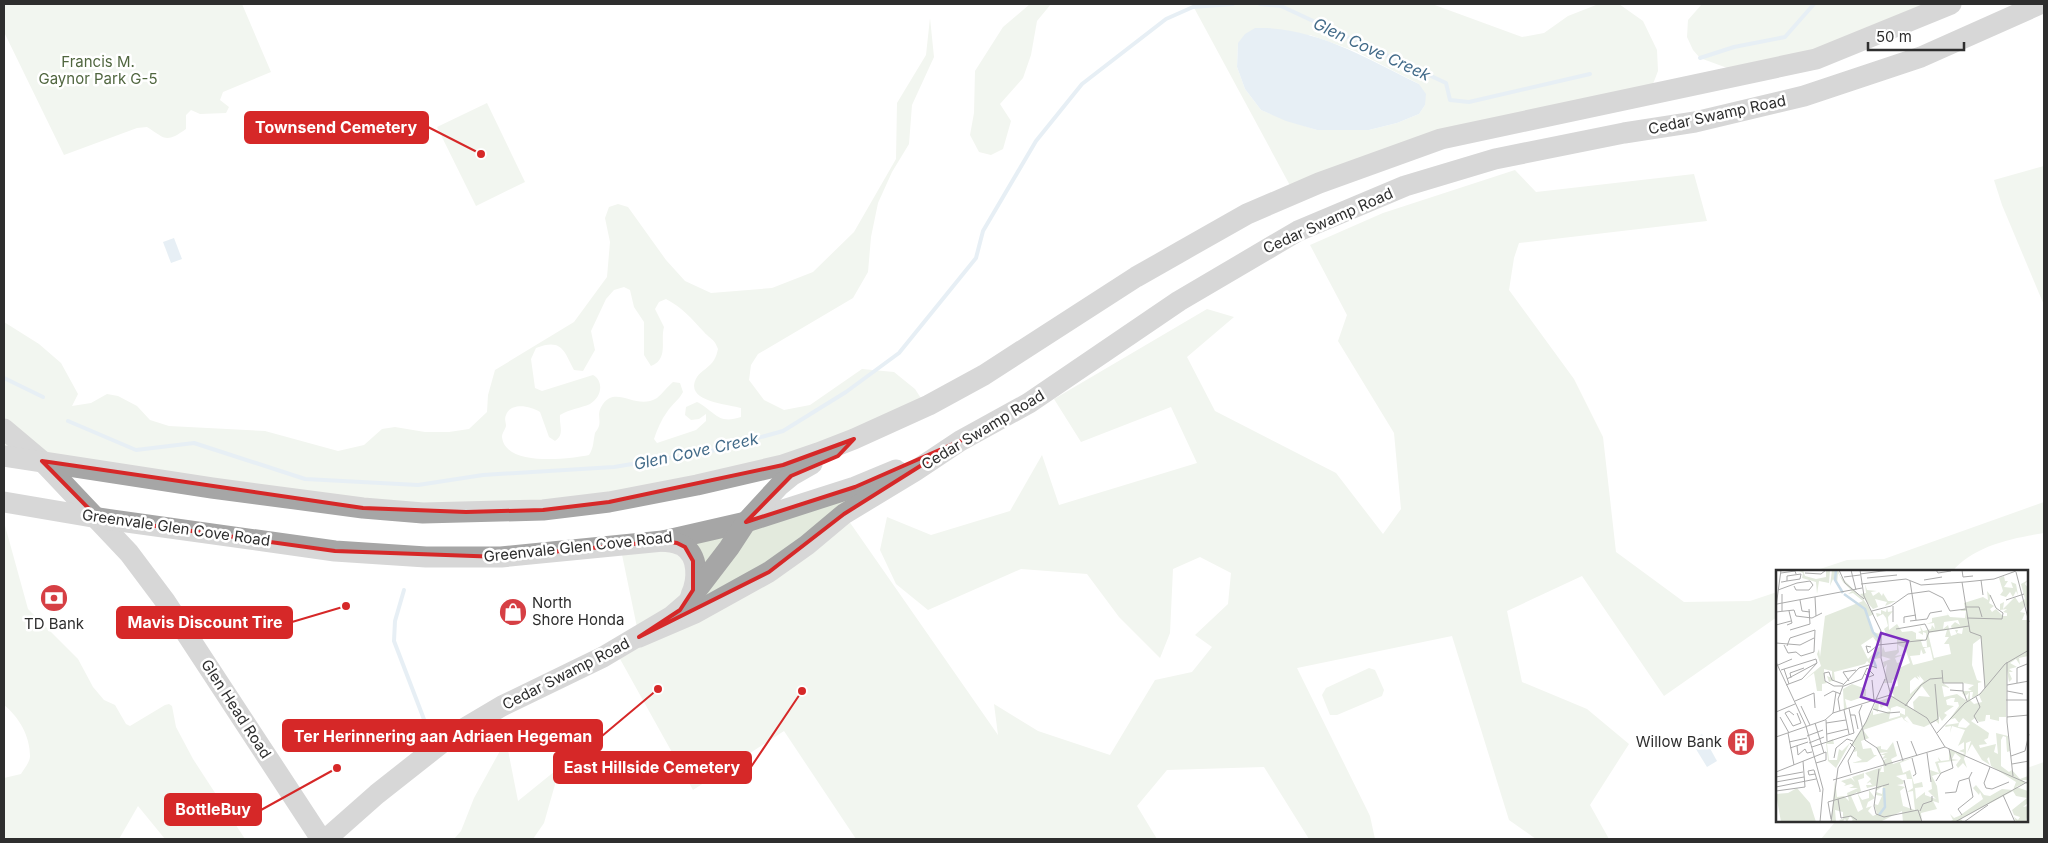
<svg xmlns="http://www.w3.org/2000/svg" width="2048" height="843" font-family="Inter,sans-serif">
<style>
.green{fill:#e3eadd;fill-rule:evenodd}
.water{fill:#cadce8}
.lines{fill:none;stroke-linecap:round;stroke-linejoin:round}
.stream{stroke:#cadce8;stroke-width:4}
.major{stroke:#a6a6a6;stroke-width:21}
.marked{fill:none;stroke:#d62828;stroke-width:4;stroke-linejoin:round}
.labels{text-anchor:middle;stroke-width:5;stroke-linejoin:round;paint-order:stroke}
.park-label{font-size:15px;fill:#50663f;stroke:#fff}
.street-label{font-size:15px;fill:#2e2e2e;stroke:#fff}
.poi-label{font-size:15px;fill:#2e2e2e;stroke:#fff;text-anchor:start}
.water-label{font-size:16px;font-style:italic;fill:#436b89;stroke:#fff}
.inset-river{fill:none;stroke:#cadce8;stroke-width:2.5}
.inset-road{fill:none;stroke:#ababab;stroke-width:1}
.view{fill:#7b2cbf;fill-opacity:0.15;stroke:#7b2cbf;stroke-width:2.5}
.inset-edge{fill:none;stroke:#2e2e2e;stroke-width:2.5}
.leader{fill:none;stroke:#d62828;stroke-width:2}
.callout-dot{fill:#d62828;stroke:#fff;stroke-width:2}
.callout{fill:#d62828;stroke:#d62828;stroke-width:2}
.callout-label{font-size:16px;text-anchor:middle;font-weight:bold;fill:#fff}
</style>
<rect width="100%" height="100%" fill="#fff"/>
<!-- green -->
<g class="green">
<path d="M4,4H242L271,72L223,92L220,100L229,107L226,113L200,114L191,110L186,115V129C165,144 165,138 147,127L137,128L64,155L4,32Z"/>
<polygon points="1030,4 1051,4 1037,21 1031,55 1023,78 1000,104 1011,121 1003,149 991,155 979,152 970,135 974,113 975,71 1003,27"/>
<path d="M1192,4H1432L1522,37L1544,33L1568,16L1596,5L1619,4L1643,21L1657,50L1658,71L1653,84L1441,139L1293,191ZM1310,35L1355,51L1419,84L1425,105L1419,114L1397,123L1369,130H1317L1286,120L1261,110L1245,89L1237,67L1238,43Z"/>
<polygon points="1702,4 1938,4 1814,54 1730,69 1700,58 1693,50 1687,37 1688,20"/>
<path d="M930,18L934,57L912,105L909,144L892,172L878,203L871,237L868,272L853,298L758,354L751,365L749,380L764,400L784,410L810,405L862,369L894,372L915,389L928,409L697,485L423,513L4,456V322L39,344L61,363L78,394L72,406L91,403L107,394L118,396L137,406L150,420L169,426L265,431L338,451L364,445L382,429L395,427L425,432H449L469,429L487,412L488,395L495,370L574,322L607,277L610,242L605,218L609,207L618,204L628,207L666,260L685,281L711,293L772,288L813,272L854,232L896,159L897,103L926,55ZM624,287L630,290L634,307L644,322V355L651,366C669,359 660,341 664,327L655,309L659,302L666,299C683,308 691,318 704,332C711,340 714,338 718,349C717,353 716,357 714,360C710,367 701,371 697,377C682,402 729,404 741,408V417C717,425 715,411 697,402L686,407L685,415L691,420L699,419L706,414V421L696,430L657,443L654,439C657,430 661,420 667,412C672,404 679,400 683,392L680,383L673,382C668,386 662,394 657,398C636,411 617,385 603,404C596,414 601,418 599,426C598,429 596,431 595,433C593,442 594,447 589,455C570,459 505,467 502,437C502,433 505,430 506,426C506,422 504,419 506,415C511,402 530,406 540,412L549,437L555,441C565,434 559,426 560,415C570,409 581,408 590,404C602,397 604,381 593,375L542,391L535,388L531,359L536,348C562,338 564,351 574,370L583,371L595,350L591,331L606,299L614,290Z"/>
<polygon points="487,103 525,182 476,206 437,127"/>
<polygon points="2044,166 2044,305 2002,205 1994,180"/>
<polygon points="1515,170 1536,192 1694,174 1707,221 1519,243 1514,258 1509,290 1574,379 1603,437 1616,552 1684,602 1750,601 1777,592 1777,617 1664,696 1582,576 1507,611 1522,682 1587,709 1629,744 1590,805 1609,839 1536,839 1509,820 1452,636 1297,668 1370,816 1375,839 1309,839 1264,767 1167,770 1137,806 1157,839 856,839 784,731 693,790 615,650 639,637 620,545 856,488 844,514 998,735 994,704 1038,731 1110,755 1155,680 1192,672 1212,647 1195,635 1228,604 1231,573 1200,557 1173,569 1170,633 1160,658 1119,617 1087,574 1021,569 928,610 896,584 880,550 887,517 931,535 1010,511 1042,455 1059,505 1197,463 1171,407 1081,442 1054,399 1207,309 1234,317 1187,357 1215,411 1336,473 1383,534 1401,509 1394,433 1338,341 1347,315 1310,245 1383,213"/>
<path d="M2044,502V533C2013,538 1972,546 1952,572H1811L1847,560L1884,559Z"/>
<path d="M4,522L28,609L78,659L93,687L104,700L115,705L126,724L130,726L165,705L169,704L172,706L176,727L193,759L245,839H165L138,806L119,839H4V778L21,774C24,769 30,762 30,756C30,736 19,717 4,705Z"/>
<polygon points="1369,668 1375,670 1384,690 1382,696 1337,715 1330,715 1322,695 1326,688"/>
<polygon points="506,740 518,801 560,767 544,823 533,839 454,839 461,831 474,798"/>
<polygon points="2044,762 2044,839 1821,839 1835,822 2027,822 2027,768"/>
</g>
<!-- water -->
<g class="water">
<path d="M1255,28C1314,26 1368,59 1419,84L1426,94L1425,105L1419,114L1397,123L1369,130H1317L1286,121L1261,110L1245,89L1237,67L1238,43L1245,34Z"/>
<polygon points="174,238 182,259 171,263 163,242"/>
<polygon points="1702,734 1717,761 1707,767 1691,741"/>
</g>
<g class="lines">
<!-- stream -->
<g class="stream">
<polyline points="1260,4 1281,6 1446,83 1450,100 1469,102 1590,74"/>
<polyline points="1700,58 1734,47 1785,37 1814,4"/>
<polyline points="4,378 43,397"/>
<polyline points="68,421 136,450 194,443 305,479 418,485 483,475 614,467 711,451 783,431 846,392 899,353 976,258 983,231 1036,141 1082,84 1166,19 1193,7 1233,4"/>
<polyline points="404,590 395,621 394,641 430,735"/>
</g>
<!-- major -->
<g class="major">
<polyline points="4,429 42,461 129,553 165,601 321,839"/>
<polyline points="4,456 212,488 363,508 423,513 543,510 609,502 697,485 783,465 818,453 854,439 929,405 984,375 1136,277 1180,252 1247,214 1319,183 1441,139 1816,59 1951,4"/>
<polyline points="4,502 98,518 335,551 426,557 501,557 663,541 746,522 855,487 896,470"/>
<path d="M663,541C670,542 676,542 683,546C699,556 698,580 691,595"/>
<polyline points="639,637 695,613 769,572 807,545 844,514 915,471 960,441 1029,403 1179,301 1298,231 1405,186 1495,159 1624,133 1695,122 1804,96 1921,57 2040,4"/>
<polyline points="326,839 377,794 448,738 502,706 603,657 672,616 687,603 729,548 746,522 780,485 791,476 812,464"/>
</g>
</g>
<!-- marked area -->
<path d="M0 0H2048V843H0ZM854,439L838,456L791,476L746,522L855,487L960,441L844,514L769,572L639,637L680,610L693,590V561L685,547L677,543L663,541L501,557L335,551L98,518L42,461L363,508L466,512L543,510L609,502L783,465Z" fill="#fff" fill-opacity=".55" fill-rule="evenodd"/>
<path class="marked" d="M854,439L838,456L791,476L746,522L855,487L960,441L844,514L769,572L639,637L680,610L693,590V561L685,547L677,543L663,541L501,557L335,551L98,518L42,461L363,508L466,512L543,510L609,502L783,465Z"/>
<!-- icons -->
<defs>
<symbol id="bank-disc" viewBox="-11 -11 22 22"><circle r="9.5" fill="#d63f44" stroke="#fff"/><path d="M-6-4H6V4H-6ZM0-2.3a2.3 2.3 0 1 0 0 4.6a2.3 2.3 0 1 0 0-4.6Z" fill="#fff"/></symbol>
<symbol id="shop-disc" viewBox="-11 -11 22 22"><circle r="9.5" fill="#d63f44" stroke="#fff"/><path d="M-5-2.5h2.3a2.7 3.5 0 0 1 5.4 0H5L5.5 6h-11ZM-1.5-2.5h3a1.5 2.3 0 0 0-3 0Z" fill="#fff"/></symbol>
<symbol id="building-disc" viewBox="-11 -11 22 22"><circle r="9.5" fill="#d63f44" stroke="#fff"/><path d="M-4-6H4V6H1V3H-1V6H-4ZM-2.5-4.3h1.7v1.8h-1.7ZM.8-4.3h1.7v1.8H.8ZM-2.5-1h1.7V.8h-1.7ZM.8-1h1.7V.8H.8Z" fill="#fff"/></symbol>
</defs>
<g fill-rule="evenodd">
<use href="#bank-disc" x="38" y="582" width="32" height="32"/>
<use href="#shop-disc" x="497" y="596" width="32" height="32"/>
<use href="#building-disc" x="1725" y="726" width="32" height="32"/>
</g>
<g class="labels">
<!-- park labels -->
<g class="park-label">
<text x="98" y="67">Francis M.<tspan x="98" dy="17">Gaynor Park G-5</tspan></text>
</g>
<!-- street labels -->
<g class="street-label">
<text transform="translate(1717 115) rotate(-12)" y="5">Cedar Swamp Road</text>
<text transform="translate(1328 221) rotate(-24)" y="5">Cedar Swamp Road</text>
<text transform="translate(983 430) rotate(-31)" y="5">Cedar Swamp Road</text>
<text transform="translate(176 528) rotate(8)" y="5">Greenvale Glen Cove Road</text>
<text transform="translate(578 547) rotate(-6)" y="5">Greenvale Glen Cove Road</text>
<text transform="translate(566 674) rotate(-27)" y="5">Cedar Swamp Road</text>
<text transform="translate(236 709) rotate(57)" y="5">Glen Head Road</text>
</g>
<!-- poi labels -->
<g class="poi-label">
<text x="532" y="608">North<tspan x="532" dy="17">Shore Honda</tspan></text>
<text x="54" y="629" text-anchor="middle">TD Bank</text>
<text x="1722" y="747" text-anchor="end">Willow Bank</text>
</g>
<!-- water labels -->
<g class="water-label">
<text transform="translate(1372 49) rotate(25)" y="6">Glen Cove Creek</text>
<text transform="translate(696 451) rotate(-12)" y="6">Glen Cove Creek</text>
</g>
</g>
<!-- overview -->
<g transform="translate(1776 570)">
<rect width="252" height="252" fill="#fff"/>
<path d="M21,0H27L29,6L40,9L50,7V0H54L53,13L43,11L41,24L40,12L26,8L27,3ZM56,0H62L64,6L87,29L98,44L92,47L97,62L104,64L105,71L102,74L97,67L85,75L92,89L104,76V88L94,90L96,96L91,91L89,94L58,102L59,110L53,112L51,106L56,108V101L48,99V110L51,113L46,114V121H41L38,103L27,111L45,96L41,84L43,79L44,87L49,46L87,31L77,23L72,24L76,21L67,12L62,3L61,14L57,9L54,16ZM228,6L229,11H232L228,17L237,18L235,12L240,14L242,25L240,21L237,27L234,22L230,27L224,25L227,21L223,8ZM252,10L249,14L252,18V43L250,35L244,42L249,43L246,50H252V44V86L243,88L244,95L240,89L234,93L241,97L233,99L237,102H233L236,109L233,112L231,100L230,147H223V151L214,149V145H210L209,151L203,152L199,148L195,151L213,163L212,168L208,170L211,174L203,175L204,178L220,174L218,182L222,184L220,163L232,166L234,181L231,182L230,167L227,166L225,170V196L233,202L236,200L244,209L252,206V210H246L249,213L240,217L252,221V233L247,237L252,236V252L251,247L250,252H240L238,247L242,250L244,247L238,245L236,240L251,228L240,226L237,221L185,249L187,252H173L177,250L174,244L178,248L183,246L207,229L204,222L203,225L197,218L200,215L208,225L214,226L226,219L237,220L240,212L215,196L213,187L211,189L214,195L206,190L196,174L191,183L195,171L190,173V183L188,189L191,198L187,193L182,198L180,195L185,188L179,183L176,189L183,190L162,193L165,203L156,206L161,216L163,233L157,231L161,239L145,243L146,252H127L126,241L104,252H74L77,250L74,246L71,252L69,249L66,252L63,250L67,249V242L59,240L60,252H55L59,210L61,227L68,226L73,231L71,223L82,218H73L78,216L75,214L68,216L70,214L65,211L75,208L79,212L76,207L88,203V208L82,210L85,221L82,224L86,230L93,228V220L99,228L92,232L90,238L96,236L92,241L97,246L101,244L98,234L102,235L106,226L100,225V222L106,224L107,216L100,221V216L91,218L90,215H96L94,212L90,214L95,209L89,203L106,197L104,202H108L107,191L111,188L106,189L109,185H104L112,182L103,183L100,177L105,176V179L111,180L117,172L121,186L115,189L117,194L141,186L124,193L127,203L134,200L138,214L146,212L147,217L139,218L140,229L149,222V225L160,229L152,221L156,219L154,200L163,203L159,192L163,191L162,187L165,191L173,190V179L187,184L189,183L183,181L188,179V172L182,176L189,160L176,156L174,163L175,156L169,157L171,152L170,155L183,153L182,157L190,158L194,154L187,148L183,153L179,148L173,150L183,136L182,132H178L179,128H175L170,130L171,135L178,136L168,143L171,145L166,151L163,146V154L160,151L148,157L137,154L131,146L128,149L133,153L128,150L126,147L87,160L93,168L85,171L87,179L95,178L98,185H101L91,192L76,193L86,190L81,186V181L78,182L79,176L75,175L97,140V145L115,141L109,135L105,138L103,133L102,142L97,139L100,132L118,126L113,118L122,116L121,108L116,110V113H108L111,94L108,98L107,92L115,89L105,86L107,76L109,82L121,80V68L111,66L108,59L112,56L110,48L107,44L101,47L100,43L105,44V40L110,42L111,38L112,42L117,41L112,47L113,60L121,54L126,62L136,61L140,63V69H148L145,71L147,77H151L150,63L147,62V65L142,62L145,61L144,56L147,61L155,59L156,55L159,59L158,53L150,54L156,52V48L172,45L170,42L174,47L189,48L190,41H184L189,38L188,33L207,27L212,30L211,21L215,26L213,33L218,36L214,39L216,42L220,39L227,46H231V43L227,42L231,39L224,40V34L228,32L227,39L239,27L243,33L249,29L245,14ZM182,50L184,55L179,52L175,56L176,59L187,58L186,64L181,63L182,60H179L181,64L175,66L172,55L167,59L168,52ZM171,60L169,67H173L168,74H173L175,84L158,88L152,63ZM205,68L209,118L203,125L206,132L198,134L194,130V122H197L196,128L202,125V113L206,112L201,110L196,95L197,74ZM122,75L129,78L134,93L121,99L126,92L121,93L119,88L130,84L119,86L123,82ZM154,77L157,90L137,95L134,86L144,85L145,79L147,84L150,83L148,78ZM143,105L148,111L134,124V111L139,107L143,110L141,106L144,108ZM167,113H187L198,115L192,119L196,121H187L186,123L189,126L193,123L191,131L181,124L168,127L166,116L174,118ZM146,116L154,127L143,126L137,132L138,140L132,136V132ZM121,136L129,139V145L124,143V146L113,149L115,138ZM130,204L131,209H136L137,218L131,222L137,221L139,240L127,236L124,221L129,217L121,215L127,214L128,211L120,206ZM81,222L87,239L82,242L75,226ZM89,14L91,20L101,21L95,22L97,26L103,22L106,26L107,23L112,31H120L109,36L111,32L99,29L102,37L97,39L84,24L90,23ZM76,114L90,119V126L75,131L69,129L71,139L68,140L67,119ZM57,169L58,174H51L53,190H61L63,179L66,181L74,173L60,198L52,191L50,172ZM21,218L34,233L40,252H5L0,224L12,223Z" fill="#e3eadd" fill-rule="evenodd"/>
<path class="inset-river" d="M60,0L59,10L67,23M68,24L89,39L97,62L103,69M100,97L97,89L103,82M103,245L109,237L108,218"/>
<path class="inset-road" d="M63,0L69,13L88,29M75,0L80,20M84,0L88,26L105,61V88L115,126L151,148L169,177L253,214M160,0L162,3L175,1M186,0L187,7L197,6M240,2L253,52M5,3L19,1L20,4M29,3L45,4L50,0M84,4L114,0M68,7L84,5M91,8L121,5M148,10L166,7M205,10L207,25M134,11L140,50M5,12H6L11,11L24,9L25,4L11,6V11M186,12L194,62L205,66L209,118M85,14L130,9L145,15L189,12L218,9L240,1M18,16L20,20H33L37,15M2,20L21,13L34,11L37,15M6,24V41M39,27L40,46M24,30L26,41L34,42M230,30L248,24M1,34L86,18M117,36V52M0,37L5,0M189,37H203L206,47M96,41L115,36L132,24L153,21L167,28L174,41L190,39M0,42L18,40L20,46L36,48L46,43M191,48L226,49L227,43L220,38L214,25M134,51L151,49L154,43L166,41M128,53V47L140,45M0,55L15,51M11,55L16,53L13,41M120,59L149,54L153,62M14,60L34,54L33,39M0,73L24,75L38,68M8,75L12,83L20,82L25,86L38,82L39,60L14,68L11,76M95,77L90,76L92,83L102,75L150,70L153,62L193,56M0,92L30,156L47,219L44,252M231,92V152L237,206M2,95L16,89M8,99L13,114M5,100L40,89L41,93M166,100L167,113H187V121M15,108L14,103L28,98M11,109L41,93M96,110L98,130M73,111L67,102L80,100M241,113V98L251,94M67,114L56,110L53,102L48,103L49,111L58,116H68L86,109L91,98L98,105L93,107L89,104M10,115L26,109L41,93M67,115L83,98L93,95L101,98M145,115L154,109L166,108M231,115L253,111M174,120L187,121L191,131M231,121L247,124M48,126L57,121L65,124M200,127L204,137L198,146L202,153M230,130H253M19,131L38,123L39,138M86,135L83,142L89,170L101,178L110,196M25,136L34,155M129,136L145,115M97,139L112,143L124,142M68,140L73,164M64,141L62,129L67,116M0,142L19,134M57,143L60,122M18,145L13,141L9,143L17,156L25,153L21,143M74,145H79L82,159M4,147L13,163M231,147L253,145M50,150L51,171M39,153L48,183M50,153L70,150M155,153L162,149L159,114M12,163L18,195M161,163L189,133L204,124L229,94L253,80M51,164L72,159M31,166L47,160M0,167L49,150L57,143L114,125M121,171L127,191M135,171L141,186M13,172L31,168M33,173L48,167M74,173L79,178L72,191L75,203M21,176L22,185L29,179L31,183L36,182M36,177L78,163L73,138M14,178L32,172M173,179L177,198M151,183L155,212M235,186L249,181L253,164M58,188L60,178L71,169L77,171M136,188L140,204L137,206M236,194L253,191M214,197L208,213L210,218L216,219L233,212M103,199L98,236L100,244L108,247L142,240L146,252M0,202L50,182V190L40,193M39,204L33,205L32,201L37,200H38L44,220V222M0,207L27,202M57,210L169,177M128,210L135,240M160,211L165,203L177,198M0,212L28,207M0,217L40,209M0,221L29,217L27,191M169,223L180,222L183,211L193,208L196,202M227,225L239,252M62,229L65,248L75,246L81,250M144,241L147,234L156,231V226M186,245L182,239L197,227L193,208M55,249L52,232L113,214M55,252L62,198L90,152L109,109M179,252L253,211M188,252L212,235"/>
<path class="view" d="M105,63L132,71L111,135L85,127Z"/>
<rect width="252" height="252" class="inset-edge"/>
</g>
<!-- callouts -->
<path class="leader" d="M481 154L428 127M346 606L292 622M658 689L602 736M802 691L751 767M337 768L261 810"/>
<g class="callout-dot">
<circle cx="481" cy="154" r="5"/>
<circle cx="346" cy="606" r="5"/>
<circle cx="658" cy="689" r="5"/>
<circle cx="802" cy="691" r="5"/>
<circle cx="337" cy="768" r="5"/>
</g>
<g class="callout">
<rect x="245" y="112" width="183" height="31" rx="5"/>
<rect x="117" y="607" width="175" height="31" rx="5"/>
<rect x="283" y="720" width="319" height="31" rx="5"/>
<rect x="554" y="752" width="197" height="31" rx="5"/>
<rect x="165" y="794" width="96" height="31" rx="5"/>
</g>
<g class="callout-label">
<text x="336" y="133">Townsend Cemetery</text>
<text x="205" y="628">Mavis Discount Tire</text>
<text x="443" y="742">Ter Herinnering aan Adriaen Hegeman</text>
<text x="652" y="773">East Hillside Cemetery</text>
<text x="213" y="815">BottleBuy</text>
</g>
<!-- border -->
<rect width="2048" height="843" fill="none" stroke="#2e2e2e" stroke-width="10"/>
<!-- scale -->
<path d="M1868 42v8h96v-8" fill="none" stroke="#2e2e2e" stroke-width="2.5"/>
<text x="1876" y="42" font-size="15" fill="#2e2e2e" stroke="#ffffff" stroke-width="4" paint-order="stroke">50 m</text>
</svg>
